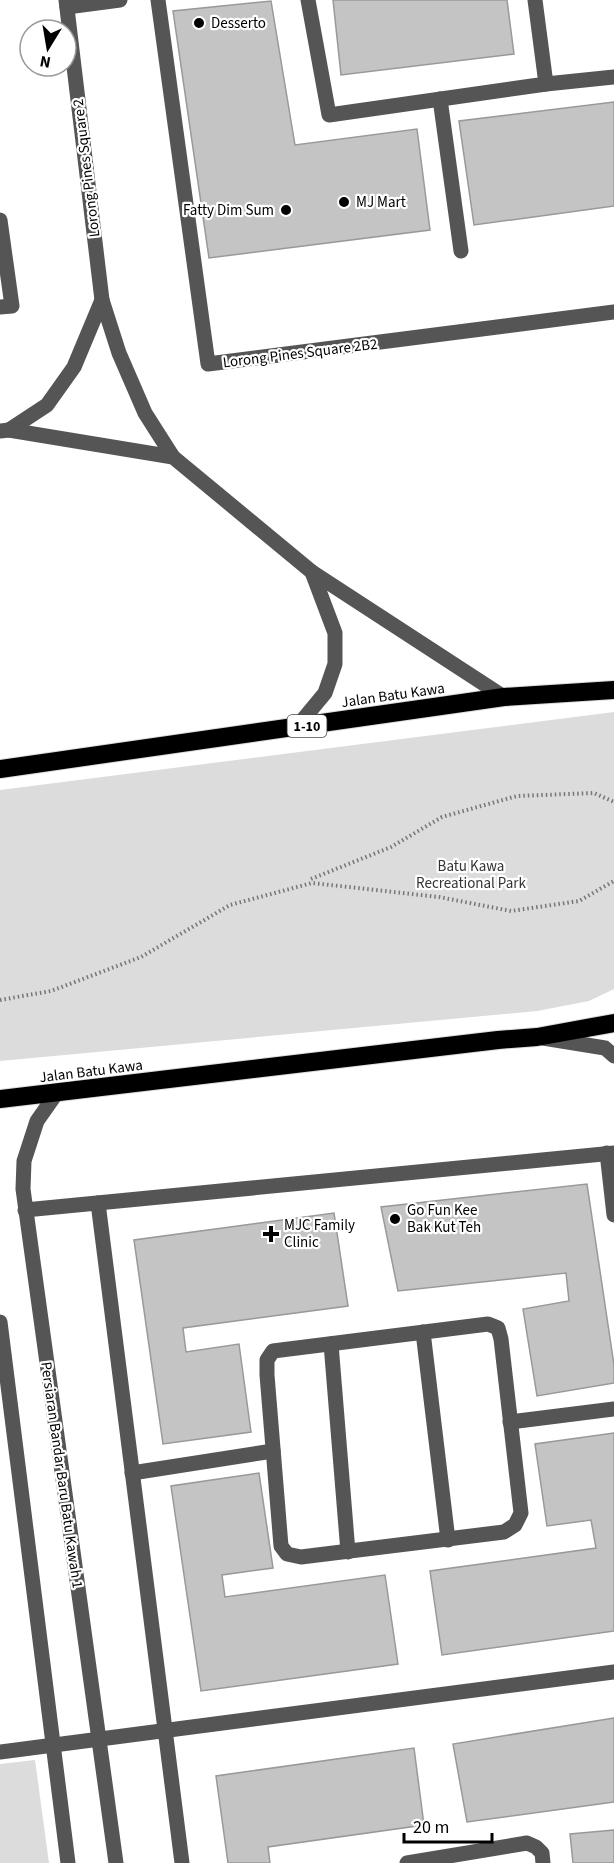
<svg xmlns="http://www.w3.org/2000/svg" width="614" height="1863" font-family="'Source Sans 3',sans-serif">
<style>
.green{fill:#dcdcdc}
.building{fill:#c4c4c4;stroke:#999;stroke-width:1.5}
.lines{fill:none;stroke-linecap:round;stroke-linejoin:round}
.highway-casing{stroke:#dbdbdb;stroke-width:20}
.path{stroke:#777;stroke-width:4;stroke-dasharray:1.5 3;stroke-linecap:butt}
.minor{stroke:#555;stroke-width:15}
.highway{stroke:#000;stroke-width:18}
.poi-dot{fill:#000;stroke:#fff;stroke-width:2}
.labels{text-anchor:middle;stroke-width:4.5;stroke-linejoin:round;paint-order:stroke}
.shield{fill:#fff;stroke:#4c4c4c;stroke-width:1.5}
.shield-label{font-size:14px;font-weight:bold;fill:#000}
.poi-label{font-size:15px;fill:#000;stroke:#fff;text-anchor:start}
.street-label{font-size:15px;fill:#000;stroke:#fff}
.park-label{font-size:15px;fill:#333;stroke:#fff}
</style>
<rect width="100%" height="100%" fill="#fff"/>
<!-- green -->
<g class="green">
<polygon points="614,712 614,989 589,1001 537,1011 0,1061 0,790"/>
<polygon points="35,1760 49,1863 0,1863 0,1764"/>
</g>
<!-- building -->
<g class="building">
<polygon points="333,0 507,0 514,54 341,75"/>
<polygon points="271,1 295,145 417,129 430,230 209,258 173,11"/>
<polygon points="614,102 614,206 474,225 459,121"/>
<polygon points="587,1184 614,1365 614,1383 537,1396 523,1309 569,1301 566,1273 398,1291 381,1207"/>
<polygon points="334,1213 348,1306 183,1328 186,1352 239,1344 251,1432 163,1444 134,1240"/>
<polygon points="614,1433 614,1631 442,1655 430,1571 596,1548 591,1520 547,1526 535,1444"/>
<polygon points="259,1473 273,1568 222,1575 225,1597 385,1575 398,1664 201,1691 171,1486"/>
<polygon points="614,1718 614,1802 467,1822 453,1744"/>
<polygon points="414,1748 424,1825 268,1847 270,1863 228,1863 216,1776"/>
<polygon points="614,1830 614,1863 573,1863 570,1834"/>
</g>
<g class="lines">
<defs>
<g id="highway">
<polyline points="0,769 504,697 614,690"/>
<polyline points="0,1099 498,1040 537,1037 614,1023"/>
</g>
</defs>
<!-- highway casing -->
<use href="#highway" class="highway-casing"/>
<!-- path -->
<g class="path">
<polyline points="311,879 391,847 442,817 517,796 594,793 614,802"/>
<polyline points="0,1000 51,991 141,957 230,905 312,883 439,897 511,911 579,901 614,881"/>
</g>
<!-- minor -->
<g class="minor">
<polyline points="66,0 102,300 119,353 145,413 173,457"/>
<polyline points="158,0 208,364 614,312"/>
<polyline points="308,0 329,115 546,84 535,0"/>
<polyline points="67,7 120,0"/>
<polyline points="546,84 614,77"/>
<polyline points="440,99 461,251"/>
<polyline points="0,220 12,306 0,307"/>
<polyline points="9,430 47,405 74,367 102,300"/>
<polyline points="0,431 9,430 173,457 312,572 504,697"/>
<polyline points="296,728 325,693 335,664 335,633 312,572"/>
<polyline points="543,1038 605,1048 614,1056"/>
<polyline points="56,1094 37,1121 24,1161 23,1189 116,1863"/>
<polyline points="607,1153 614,1215"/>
<polyline points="98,1203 182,1863"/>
<polyline points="25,1210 614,1153"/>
<polyline points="0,1322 68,1863"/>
<polygon points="488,1324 498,1328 501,1339 521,1513 515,1525 504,1532 301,1557 287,1554 281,1546 267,1375 267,1360 273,1351"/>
<polyline points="423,1332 448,1540"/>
<polyline points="331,1344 348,1552"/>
<polyline points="510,1422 614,1409"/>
<polyline points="132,1473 273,1451"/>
<polyline points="0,1752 614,1672"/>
<polyline points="407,1863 527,1843 536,1847 542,1853 543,1863"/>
</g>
<!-- highway -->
<use href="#highway" class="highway"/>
</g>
<!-- markers -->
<g class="poi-dot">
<circle cx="199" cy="23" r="6"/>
<circle cx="344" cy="202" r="6"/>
<circle cx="286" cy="210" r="6"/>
<circle cx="395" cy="1219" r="6"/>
<path d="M268 1225h6v6h6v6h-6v6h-6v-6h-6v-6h6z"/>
</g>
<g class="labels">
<!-- shield labels -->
<rect class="shield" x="287.5" y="715" width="39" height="22" rx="4.5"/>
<g class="shield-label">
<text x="307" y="731">1-10</text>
</g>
<!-- poi labels -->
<g class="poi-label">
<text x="211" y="28">Desserto</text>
<text x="356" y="207">MJ Mart</text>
<text x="274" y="215" text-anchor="end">Fatty Dim Sum</text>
<text x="407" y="1215">Go Fun Kee<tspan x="407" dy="17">Bak Kut Teh</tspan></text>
<text x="284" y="1230">MJC Family<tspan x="284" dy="17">Clinic</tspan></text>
</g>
<!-- street labels -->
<g class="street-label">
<text transform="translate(86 168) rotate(-97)" y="5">Lorong Pines Square 2</text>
<text transform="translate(300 353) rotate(-7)" y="5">Lorong Pines Square 2B2</text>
<text transform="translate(393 695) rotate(-8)" y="5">Jalan Batu Kawa</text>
<text transform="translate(91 1071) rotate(-7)" y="5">Jalan Batu Kawa</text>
<text transform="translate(62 1475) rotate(82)" y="5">Persiaran Bandar Baru Batu Kawah 1</text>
</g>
<!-- park labels -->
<g class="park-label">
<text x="471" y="871">Batu Kawa<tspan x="471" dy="17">Recreational Park</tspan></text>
</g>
</g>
<!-- north arrow -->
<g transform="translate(48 48) rotate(191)"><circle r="28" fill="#ffffff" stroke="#999999" stroke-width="1.5"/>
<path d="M0-4.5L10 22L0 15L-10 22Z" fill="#000000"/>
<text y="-9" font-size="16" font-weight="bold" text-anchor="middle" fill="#000000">N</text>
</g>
<!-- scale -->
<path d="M404 1833v9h88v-9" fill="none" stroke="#000000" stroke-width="3"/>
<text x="413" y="1833" font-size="18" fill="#000000" stroke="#ffffff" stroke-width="4.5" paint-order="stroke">20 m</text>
</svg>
